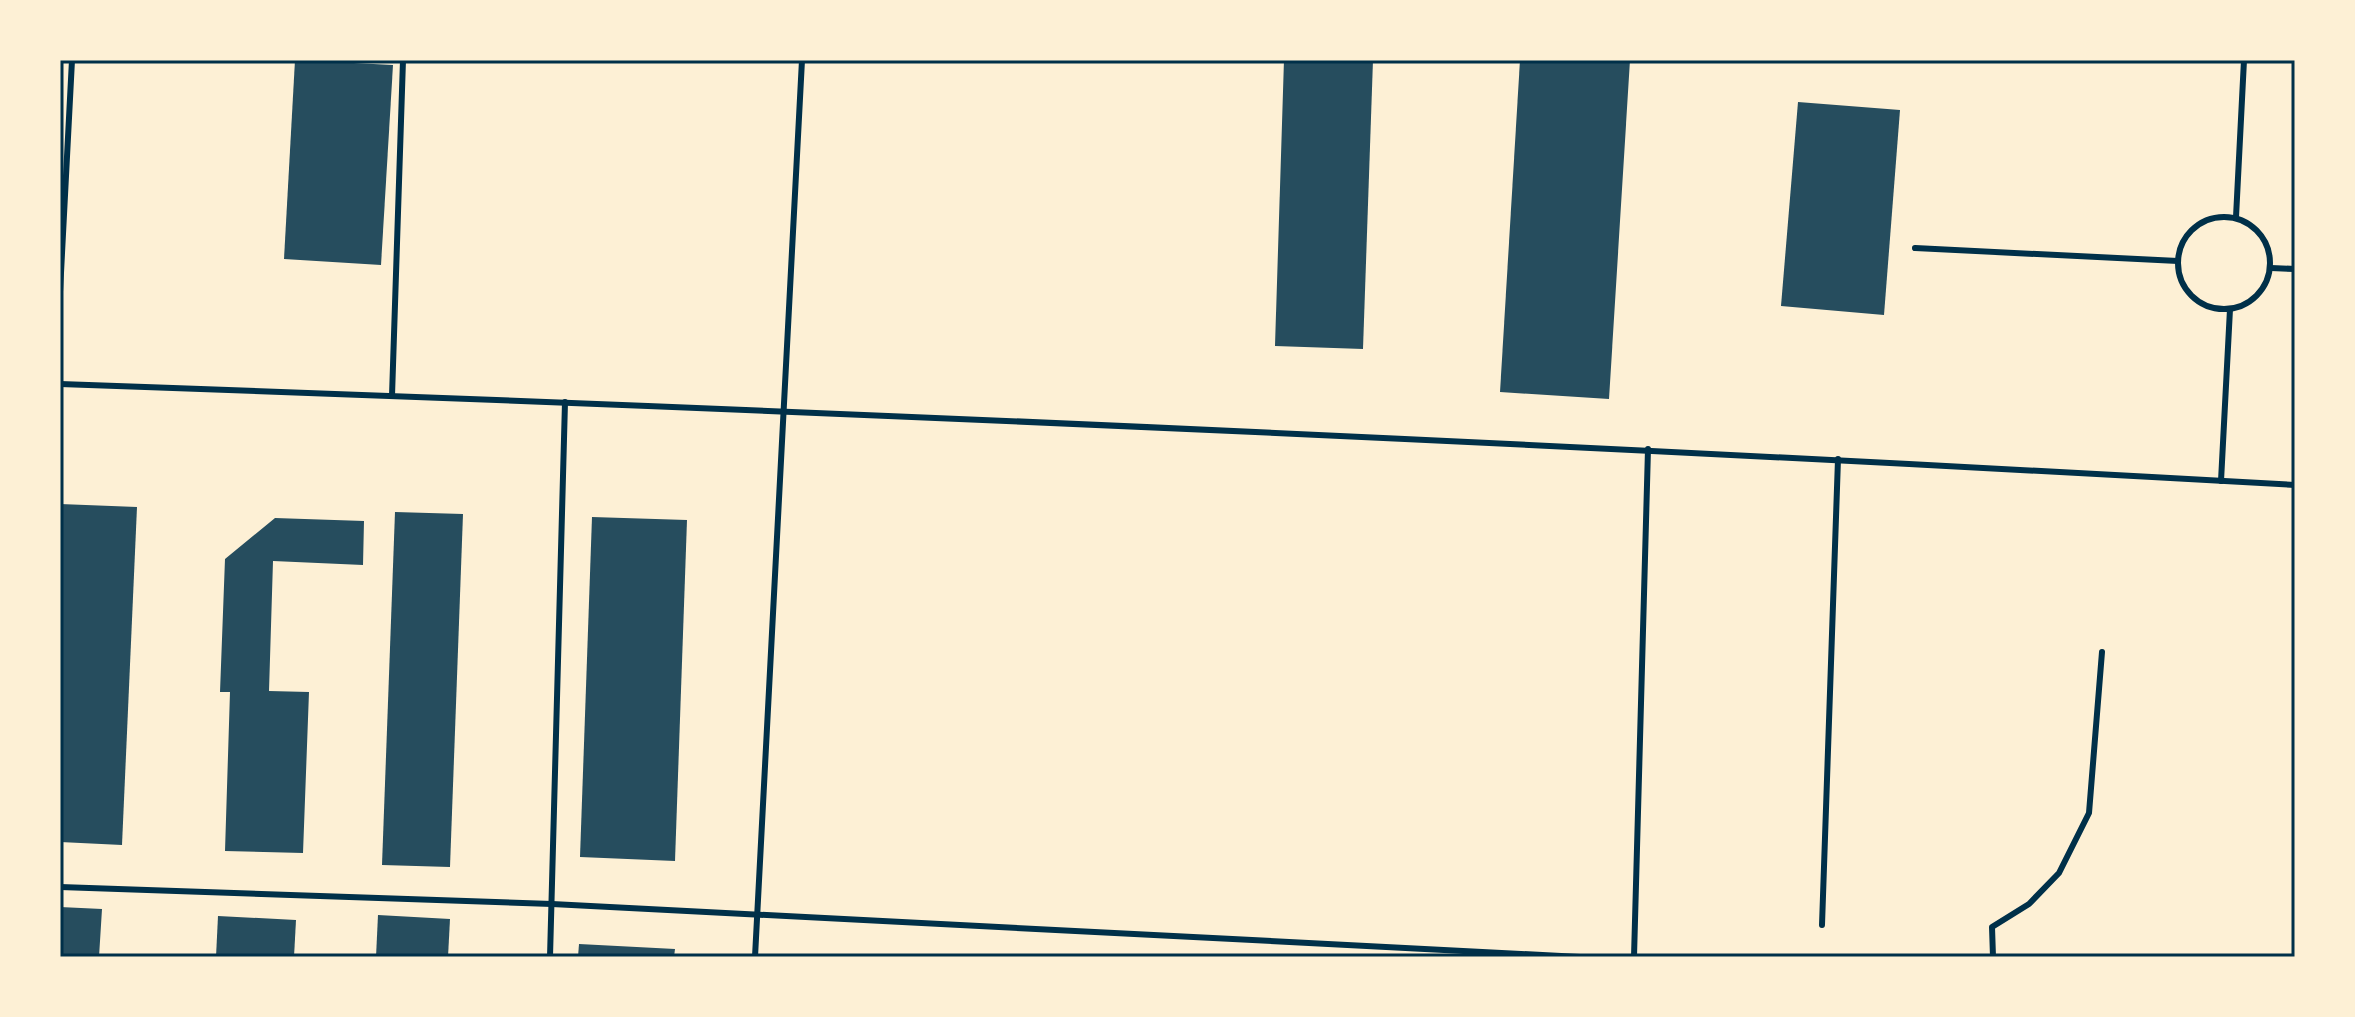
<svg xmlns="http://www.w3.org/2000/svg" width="2355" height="1017" font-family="Ubuntu,sans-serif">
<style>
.building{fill:#264d5e}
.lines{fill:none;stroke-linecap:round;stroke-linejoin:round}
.service{stroke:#003049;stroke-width:6}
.neatline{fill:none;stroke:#003049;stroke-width:3}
</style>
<rect width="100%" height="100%" fill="#fdf0d5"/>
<!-- building -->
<g class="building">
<polygon points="295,60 393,65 381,265 284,259"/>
<polygon points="1284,60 1373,60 1363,349 1275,346"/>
<polygon points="1520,60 1630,60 1609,399 1500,392"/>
<polygon points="1798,102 1900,110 1884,315 1781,306"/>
<polygon points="60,504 137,507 122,845 60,842"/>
<polygon points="395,512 463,514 450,867 382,865"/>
<polygon points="592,517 687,520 675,861 580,857"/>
<polygon points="275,518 364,521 363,565 273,561 269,691 309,692 303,853 225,851 230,692 220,692 225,559"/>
<polygon points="60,907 102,909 99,957 60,957"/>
<polygon points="378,915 450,919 448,957 376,957"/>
<polygon points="218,916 296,920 294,957 216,957"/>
<polygon points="579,944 675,949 674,957 578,957"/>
</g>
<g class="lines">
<!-- service -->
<g class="service">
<circle cx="2224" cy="263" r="46"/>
<polyline points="2236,217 2244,60"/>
<polyline points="1915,248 2178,261"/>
<polyline points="2271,268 2295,269"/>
<polyline points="60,292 72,60"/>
<path d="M60,384C805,410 1550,443 2295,485"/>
<polyline points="392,396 403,60"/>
<polyline points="2221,481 2230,309"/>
<polyline points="60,887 552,904 1580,957"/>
<polyline points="1822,925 1838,459"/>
<polyline points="550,957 565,402"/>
<polyline points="755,957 802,60"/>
<polyline points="1634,957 1648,449"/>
<polyline points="1993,957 1992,927 2029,904 2059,873 2089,813 2102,652"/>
</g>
</g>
<!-- border -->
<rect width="2355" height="1017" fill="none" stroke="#fdf0d5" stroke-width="124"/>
<rect x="62" y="62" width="2231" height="893" class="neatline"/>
</svg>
